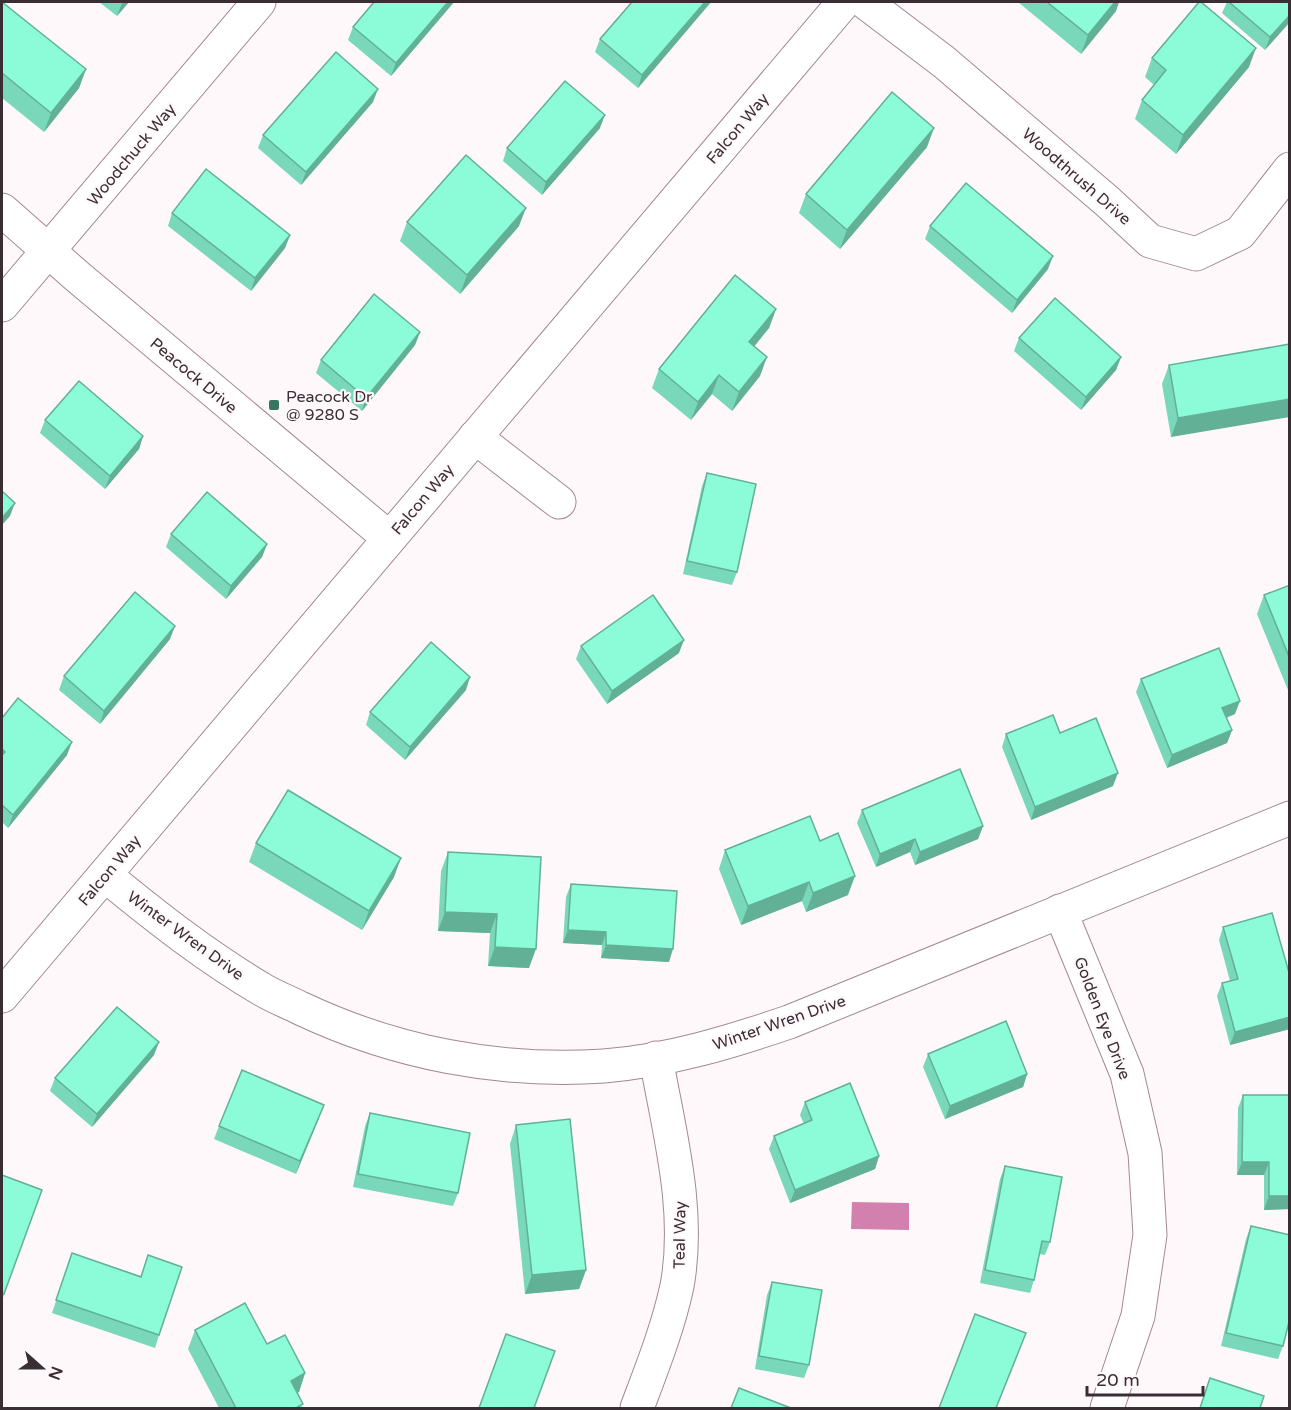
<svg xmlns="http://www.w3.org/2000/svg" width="1291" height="1410" font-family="'Varela Round',sans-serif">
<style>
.water{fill:#d280ad}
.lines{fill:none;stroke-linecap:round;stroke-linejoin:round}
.minor-casing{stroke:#a38795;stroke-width:35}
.minor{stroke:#fff;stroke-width:33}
.wall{fill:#78d8b9}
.shaded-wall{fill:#62b096}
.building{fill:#8cfbd7;stroke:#62b096;stroke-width:1.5}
.poi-dot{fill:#387663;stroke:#fef8fb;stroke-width:2}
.labels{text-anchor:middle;stroke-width:4.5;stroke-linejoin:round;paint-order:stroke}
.street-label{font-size:16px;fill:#392e34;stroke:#fef8fb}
.poi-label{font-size:16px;fill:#392e34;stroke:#fef8fb;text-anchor:start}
</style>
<rect width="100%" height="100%" fill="#fef8fb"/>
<!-- water -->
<polygon class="water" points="852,1202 909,1203 909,1230 851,1229"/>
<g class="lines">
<defs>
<g id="minor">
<polyline points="865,2 944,62 1108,202 1150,241 1196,254 1240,233 1290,169"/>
<polyline points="2,210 78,277 389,538"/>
<polyline points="2,305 259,2"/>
<polyline points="475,437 559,502"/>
<path d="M105,875C156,917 207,957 263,990C275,997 288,1002 300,1008C395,1053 499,1073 604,1066C668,1061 730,1042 789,1022L1290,818"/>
<polyline points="1060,911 1127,1074 1145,1153 1150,1235 1138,1316 1107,1408"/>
<polyline points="2,996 844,2"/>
<path d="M637,1408C652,1368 668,1328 677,1286C691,1210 669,1132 656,1058"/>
</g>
</defs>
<!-- minor casing -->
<use href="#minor" class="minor-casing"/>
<!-- minor -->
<use href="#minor" class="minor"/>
</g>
<!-- wall -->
<g class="wall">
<polygon points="2,2 86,69 79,88 44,132 2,98"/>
<polygon points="99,2 129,2 117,16"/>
<polygon points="454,2 391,76 348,40 353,27"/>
<polygon points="632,2 711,2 638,88 595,52 600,39"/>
<polygon points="1018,2 1119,2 1116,11 1081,54"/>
<polygon points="1227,2 1290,2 1265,50 1222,13"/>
<polygon points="1152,58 1249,67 1176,154 1135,119 1142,100 1154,85 1145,77"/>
<polygon points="373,102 301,185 258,148 263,135"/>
<polygon points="600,128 542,195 503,161 507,148"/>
<polygon points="927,147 840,249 799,213 806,194"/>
<polygon points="172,213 290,235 285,248 251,291 168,226"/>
<polygon points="407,222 519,226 460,294 400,241"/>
<polygon points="930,226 1048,269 1012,313 925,239"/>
<polygon points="776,309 769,328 754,347 760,376 732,411 712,394 691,420 652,388 659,369"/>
<polygon points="420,332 415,345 362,411 316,373 321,360"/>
<polygon points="1019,338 1121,357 1116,370 1081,410 1014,351"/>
<polygon points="1290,344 1171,437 1162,384 1169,365"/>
<polygon points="45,420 143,436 139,449 105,489 40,433"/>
<polygon points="707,473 737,572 732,585 683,574 702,486"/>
<polygon points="171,534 267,544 262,557 226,599 166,547"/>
<polygon points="1290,585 1290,695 1257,614 1264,595"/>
<polygon points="170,639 100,724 59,690 64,676"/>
<polygon points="581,646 679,653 607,704 576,659"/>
<polygon points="1141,679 1235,714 1226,718 1232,730 1227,743 1167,768 1136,692"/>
<polygon points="466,690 405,760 366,725 370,712"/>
<polygon points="2,718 67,755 8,828 2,822"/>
<polygon points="1006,734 1113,786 1031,820 1002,747"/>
<polygon points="862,810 983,826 978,839 915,865 910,852 876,867 857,823"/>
<polygon points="820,841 848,895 806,912 802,901 741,925 719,869 725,850"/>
<polygon points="256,843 394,877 362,930 249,862"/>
<polygon points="448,852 541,857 529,968 488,966 490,933 438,931 441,871"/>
<polygon points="571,884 669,962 601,958 602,945 563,943 566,897"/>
<polygon points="1223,927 1290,976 1290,1029 1230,1045 1217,996 1222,983 1230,981 1219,940"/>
<polygon points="928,1054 1027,1074 1023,1087 945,1119 923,1067"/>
<polygon points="154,1055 92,1127 50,1091 55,1078"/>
<polygon points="1243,1095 1290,1209 1264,1210 1264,1175 1237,1175 1238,1108"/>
<polygon points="805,1102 879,1156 875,1169 790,1203 769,1149 774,1136 804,1124 800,1115"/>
<polygon points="370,1113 458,1193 453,1206 353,1187 365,1126"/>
<polygon points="319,1118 296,1174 214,1139 219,1126"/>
<polygon points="516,1125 586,1270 579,1289 525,1294 510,1144"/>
<polygon points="1005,1166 1050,1242 1045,1255 1039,1254 1034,1280 1030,1293 980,1283 1000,1179"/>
<polygon points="2,1175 4,1294 2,1302"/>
<polygon points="1251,1226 1283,1346 1278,1359 1221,1346 1246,1239"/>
<polygon points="72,1253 141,1276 148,1255 159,1335 155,1348 52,1313"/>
<polygon points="772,1282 809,1365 804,1378 755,1369 767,1295"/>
<polygon points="195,1330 267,1344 305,1373 299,1392 297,1393 302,1408 219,1408 188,1349"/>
</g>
<!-- shaded-wall -->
<g class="shaded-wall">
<polygon points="123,2 129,2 117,16 122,3"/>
<polygon points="448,2 454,2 391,76 396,63"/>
<polygon points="705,2 711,2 638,88 642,75"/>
<polygon points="1115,2 1119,2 1116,11 1081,54 1088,35"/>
<polygon points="1290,15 1290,22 1265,50 1270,37"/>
<polygon points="1256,48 1249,67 1176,154 1183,135"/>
<polygon points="86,69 79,88 44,132 51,113"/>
<polygon points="378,89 373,102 301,185 306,172"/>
<polygon points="605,115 600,128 542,195 546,182"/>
<polygon points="934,128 927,147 840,249 847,230"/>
<polygon points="526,208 519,226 460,294 467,275"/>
<polygon points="290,235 285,248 251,291 255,278"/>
<polygon points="1053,256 1048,269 1012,313 1017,300"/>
<polygon points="776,309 769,328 742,361 749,342"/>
<polygon points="420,332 415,345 362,411 366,398"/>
<polygon points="767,357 760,376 732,411 739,392"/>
<polygon points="1121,357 1116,370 1081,410 1086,397"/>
<polygon points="719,375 712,394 691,420 698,402"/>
<polygon points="1290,399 1290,417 1171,437 1178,418"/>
<polygon points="143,436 139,449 105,489 110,476"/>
<polygon points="15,503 10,516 2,525 2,518"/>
<polygon points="267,544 262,557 226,599 231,586"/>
<polygon points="175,626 170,639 100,724 104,711"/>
<polygon points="684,640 679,653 607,704 612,691"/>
<polygon points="470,677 466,690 405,760 410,747"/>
<polygon points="1240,701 1235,714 1218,721 1222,708"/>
<polygon points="1232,730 1227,743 1167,768 1172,755"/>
<polygon points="72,742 67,755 8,828 13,815"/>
<polygon points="1118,773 1113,786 1031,820 1035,807"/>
<polygon points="983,826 978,839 915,865 920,852"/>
<polygon points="915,839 910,852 876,867 880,854"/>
<polygon points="401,858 394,877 362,930 369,911"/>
<polygon points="855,876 848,895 806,912 813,893"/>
<polygon points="809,882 802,901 741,925 748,906"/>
<polygon points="445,912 497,914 490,933 438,931"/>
<polygon points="568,930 606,932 602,945 563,943"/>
<polygon points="606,945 673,949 669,962 601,958"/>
<polygon points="495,947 536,949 529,968 488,966"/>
<polygon points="1290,1017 1290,1029 1230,1045 1235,1032"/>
<polygon points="159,1042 154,1055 92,1127 97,1114"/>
<polygon points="1027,1074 1023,1087 945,1119 950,1106"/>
<polygon points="324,1105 319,1118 296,1174 300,1161"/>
<polygon points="879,1156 875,1169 790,1203 795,1190"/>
<polygon points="1242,1162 1269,1162 1264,1175 1237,1175"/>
<polygon points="1269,1196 1290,1196 1290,1209 1264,1210"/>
<polygon points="586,1270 579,1289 525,1294 532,1275"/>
<polygon points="305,1373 299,1392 284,1400 291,1381"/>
</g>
<!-- building -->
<g class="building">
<polygon points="2,2 86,69 51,113 2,73"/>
<polygon points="374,2 448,2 396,63 353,27"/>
<polygon points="632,2 705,2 642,75 600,39"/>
<polygon points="1047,2 1115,2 1088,35"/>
<polygon points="1199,2 1201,2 1256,48 1183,135 1142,100 1166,70 1152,58"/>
<polygon points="1229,2 1290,2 1290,15 1270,37"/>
<polygon points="336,52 378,89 306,172 263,135"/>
<polygon points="565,81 605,115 546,182 507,148"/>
<polygon points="892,92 934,128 847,230 806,194"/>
<polygon points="466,155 526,208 467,275 407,222"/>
<polygon points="206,169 290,235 255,278 172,213"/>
<polygon points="966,183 1053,256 1017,300 930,226"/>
<polygon points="735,275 776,309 749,342 767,357 739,392 719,375 698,402 659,369"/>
<polygon points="374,294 420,332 366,398 321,360"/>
<polygon points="1055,298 1121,357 1086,397 1019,338"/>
<polygon points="1290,344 1290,399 1178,418 1169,365"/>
<polygon points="79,381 143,436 110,476 45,420"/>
<polygon points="707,473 756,484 737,572 687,561"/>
<polygon points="2,491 15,503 2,518"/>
<polygon points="207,492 267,544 231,586 171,534"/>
<polygon points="1290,585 1290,659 1264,595"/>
<polygon points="135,592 175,626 104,711 64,676"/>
<polygon points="653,595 684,640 612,691 581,646"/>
<polygon points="431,642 470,677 410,747 370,712"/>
<polygon points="1219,648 1240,701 1222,708 1232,730 1172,755 1141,679"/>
<polygon points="18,698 72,742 13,815 2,805 2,755 5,752 2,749 2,718"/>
<polygon points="1053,715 1060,733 1096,718 1118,773 1035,807 1006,734"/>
<polygon points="960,769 983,826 920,852 915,839 880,854 862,810"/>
<polygon points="288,790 401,858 369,911 256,843"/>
<polygon points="810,816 820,841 838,833 855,876 813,893 809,882 748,906 725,850"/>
<polygon points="448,852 541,857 536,949 495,947 497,914 445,912"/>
<polygon points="571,884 677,891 673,949 606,945 606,932 568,930"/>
<polygon points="1272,913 1290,976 1290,1017 1235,1032 1222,983 1238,979 1223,927"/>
<polygon points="117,1007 159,1042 97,1114 55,1078"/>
<polygon points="1006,1021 1027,1074 950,1106 928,1054"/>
<polygon points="242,1070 324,1105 300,1161 219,1126"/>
<polygon points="850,1083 879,1156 795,1190 774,1136 812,1120 805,1102"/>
<polygon points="1243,1095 1290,1095 1290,1196 1269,1196 1269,1162 1242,1162"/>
<polygon points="370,1113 470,1133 458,1193 358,1174"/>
<polygon points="570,1119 586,1270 532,1275 516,1125"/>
<polygon points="1005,1166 1062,1177 1050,1242 1042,1241 1034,1280 985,1270"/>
<polygon points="2,1175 42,1190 4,1294 2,1293"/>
<polygon points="1251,1226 1290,1235 1290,1318 1283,1346 1226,1333"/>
<polygon points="72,1253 141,1277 148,1255 182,1267 159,1335 56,1300"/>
<polygon points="772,1282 822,1290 809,1365 759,1356"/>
<polygon points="245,1303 267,1344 285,1335 305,1373 291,1381 303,1404 296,1408 236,1408 195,1330"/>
<polygon points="975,1314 1026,1333 996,1408 939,1408"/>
<polygon points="506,1334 555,1351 534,1408 479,1408"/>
<polygon points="1210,1378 1264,1396 1260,1408 1200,1408"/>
<polygon points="739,1388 791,1408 731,1408"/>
</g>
<!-- markers -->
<rect class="poi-dot" x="268" y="399" width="12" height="12" rx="3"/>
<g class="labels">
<!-- street labels -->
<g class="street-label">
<text transform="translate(737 128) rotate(-50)" y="6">Falcon Way</text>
<text transform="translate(131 154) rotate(-50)" y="6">Woodchuck Way</text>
<text transform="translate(1077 176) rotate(41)" y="6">Woodthrush Drive</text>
<text transform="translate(194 375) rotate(40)" y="6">Peacock Drive</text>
<text transform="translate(422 499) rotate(-50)" y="6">Falcon Way</text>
<text transform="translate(109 870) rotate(-50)" y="6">Falcon Way</text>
<text transform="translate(186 935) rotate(36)" y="6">Winter Wren Drive</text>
<text transform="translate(1103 1018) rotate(69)" y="6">Golden Eye Drive</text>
<text transform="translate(779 1022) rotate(-19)" y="6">Winter Wren Drive</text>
<text transform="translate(679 1235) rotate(-89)" y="6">Teal Way</text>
</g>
<!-- poi labels -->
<g class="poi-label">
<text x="286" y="402">Peacock Dr<tspan x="286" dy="18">@ 9280 S</tspan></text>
</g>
</g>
<!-- border -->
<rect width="1291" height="1410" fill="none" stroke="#392e34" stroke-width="6"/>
<!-- north arrow -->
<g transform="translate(42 1368) rotate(111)" stroke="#fef8fb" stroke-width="4.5" paint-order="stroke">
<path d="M0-4.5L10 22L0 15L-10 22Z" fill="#392e34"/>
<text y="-9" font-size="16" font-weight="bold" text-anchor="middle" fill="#392e34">N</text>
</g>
<!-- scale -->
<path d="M1087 1386v9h116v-9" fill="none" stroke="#392e34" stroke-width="3"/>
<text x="1096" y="1386" font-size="18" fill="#392e34" stroke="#fef8fb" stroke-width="4.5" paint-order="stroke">20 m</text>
</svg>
